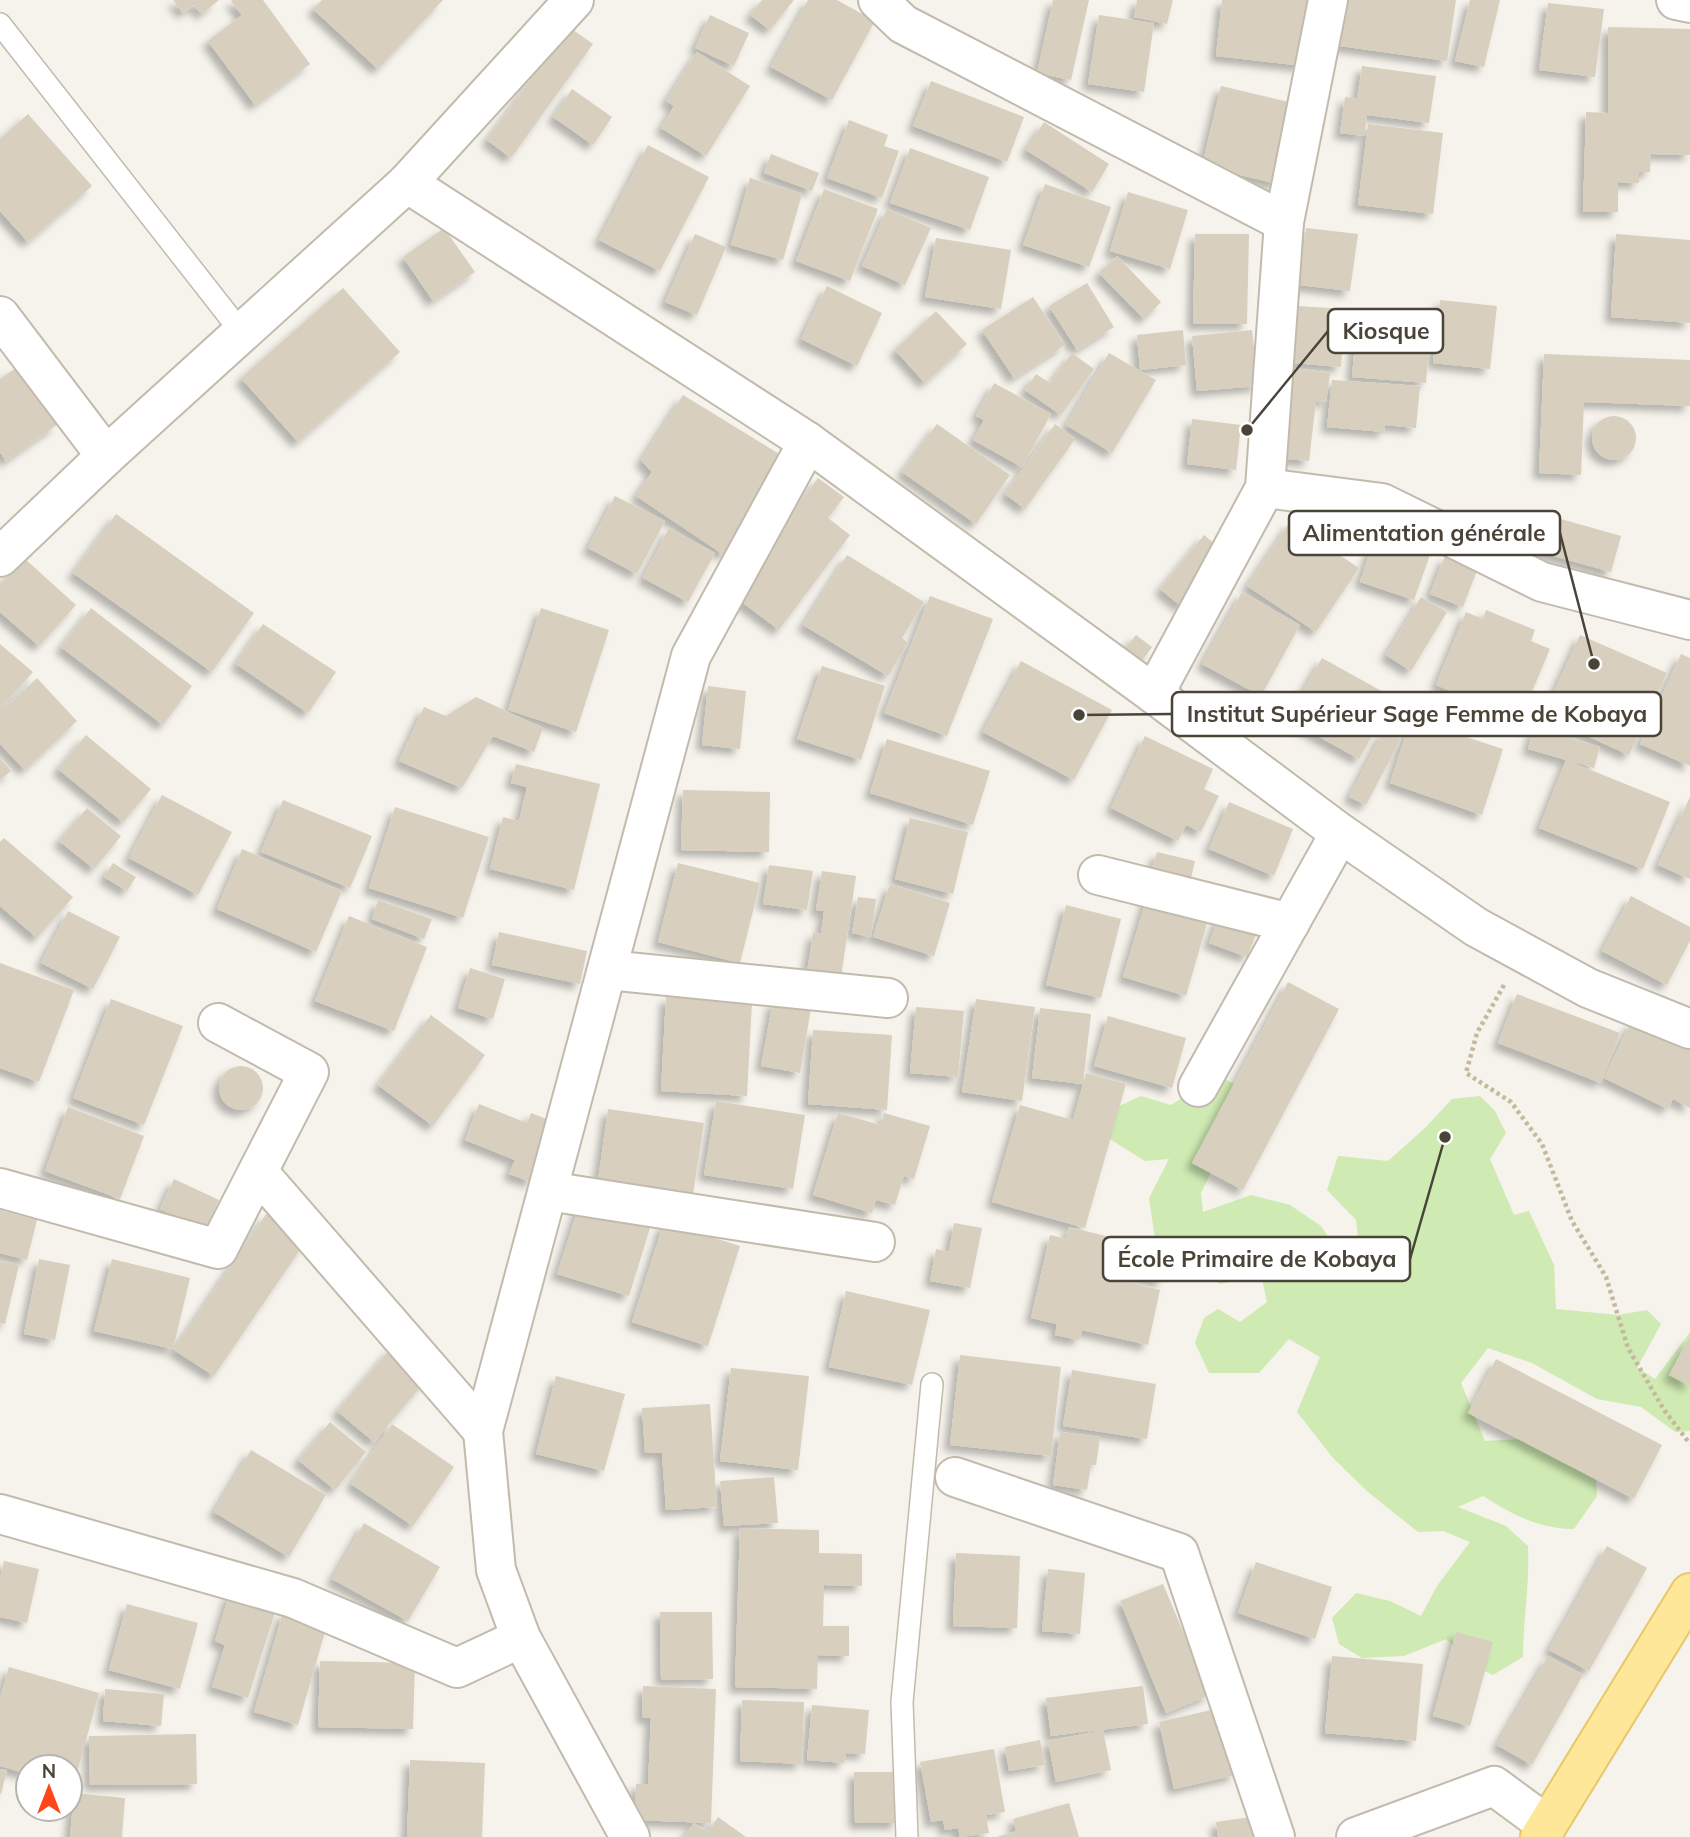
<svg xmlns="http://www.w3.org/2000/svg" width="1690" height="1837" font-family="Mulish,sans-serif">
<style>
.green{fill:#cfeab3}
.building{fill:#d8cfbf;filter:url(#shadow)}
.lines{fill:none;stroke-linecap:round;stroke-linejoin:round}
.service-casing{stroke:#c2bbad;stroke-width:24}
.minor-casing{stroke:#c2bbad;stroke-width:42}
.primary-casing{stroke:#e7c767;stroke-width:42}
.path{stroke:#c4b89d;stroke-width:4.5;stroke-dasharray:3.5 3.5;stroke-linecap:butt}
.service{stroke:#fff;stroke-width:21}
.minor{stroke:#fff;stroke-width:38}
.primary{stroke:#ffe79a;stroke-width:38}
.leader{fill:none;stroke:#4a4438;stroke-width:2.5}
.callout-dot{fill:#4a4438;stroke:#fff;stroke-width:2.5}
.callout{fill:#fff;stroke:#4a4438;stroke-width:2.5}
.callout-label{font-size:23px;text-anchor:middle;font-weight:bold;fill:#4a4438}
</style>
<defs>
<filter id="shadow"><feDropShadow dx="-6" dy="6" stdDeviation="3.5" flood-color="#0004"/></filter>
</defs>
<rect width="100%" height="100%" fill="#f5f3eb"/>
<!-- green -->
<path class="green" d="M1218,1075L1261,1099L1230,1133L1201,1193L1203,1212L1251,1195L1290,1205L1321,1226L1343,1260L1360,1256L1356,1220L1327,1190L1338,1156L1388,1161L1425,1128L1452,1099L1480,1096L1495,1111L1506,1133L1490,1159L1514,1215L1529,1211L1554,1265L1556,1309L1618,1315L1647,1310L1661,1324L1637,1368L1655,1379L1690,1332V1431L1675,1432L1641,1407L1597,1399L1532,1363L1488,1348L1461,1383L1485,1441L1540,1438L1595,1452L1597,1496L1574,1529C1539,1529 1511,1514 1483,1496L1458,1507L1506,1526L1528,1546C1530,1583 1523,1619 1523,1657L1493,1675L1473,1665L1446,1639L1404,1656L1362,1658L1339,1644L1332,1618L1356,1593L1390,1601L1421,1616L1437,1586L1470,1542L1443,1531L1418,1532L1368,1492L1333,1458L1297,1412L1320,1357L1289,1339L1259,1373H1209L1195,1343L1204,1318L1218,1309L1240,1322L1267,1302L1262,1279L1233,1281L1220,1284L1195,1262L1157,1252L1149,1198L1169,1159L1145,1161L1108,1138L1104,1113L1141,1096L1171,1105Z"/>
<!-- building -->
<g class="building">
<polygon points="173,0 219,0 202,14 194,5 183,13"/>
<polygon points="233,0 263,0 310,64 255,105 208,41 242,15 231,1"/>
<polygon points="322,0 443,0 378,69 313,9"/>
<polygon points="762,0 794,0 770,30 750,15"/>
<polygon points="808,0 837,0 875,21 832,100 771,67"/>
<polygon points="1053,0 1089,0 1071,80 1037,73"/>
<polygon points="1137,0 1173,0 1167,24 1134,17"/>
<polygon points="1222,0 1311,0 1304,66 1216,56"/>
<polygon points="1347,0 1456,0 1447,61 1340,46"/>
<polygon points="1470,0 1500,0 1484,67 1455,61"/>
<polygon points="1548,3 1604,9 1595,77 1539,70"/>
<polygon points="710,15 749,33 734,66 695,48"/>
<polygon points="1099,15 1154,23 1144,92 1088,84"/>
<polygon points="569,27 593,44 511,158 487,140"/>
<polygon points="1608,27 1690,29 1690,155 1651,154 1650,172 1639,172 1639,183 1618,182 1618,212 1583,212 1586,112 1608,113"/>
<polygon points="697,52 750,86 706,156 661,128 674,106 666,101"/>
<polygon points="1362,66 1436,76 1429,123 1367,115 1364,136 1340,133 1345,97 1357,99"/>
<polygon points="931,81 1024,117 1007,162 913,126"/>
<polygon points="1221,86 1297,104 1278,184 1202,166"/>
<polygon points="572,89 612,117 593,145 553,117"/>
<polygon points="28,114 92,186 28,242 0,211 0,139"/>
<polygon points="849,120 888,135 884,146 899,151 882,198 827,178"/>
<polygon points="1044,122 1109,164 1092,192 1026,150"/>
<polygon points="1368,124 1443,133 1433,214 1358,205"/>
<polygon points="648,145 709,177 660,271 599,240"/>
<polygon points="910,148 989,177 970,230 890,203"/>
<polygon points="771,154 819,173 812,191 764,173"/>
<polygon points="750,178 802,194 783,260 731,245"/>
<polygon points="1045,184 1111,207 1089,267 1023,245"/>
<polygon points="824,189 878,209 850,281 796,261"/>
<polygon points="1128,192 1188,210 1170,269 1110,251"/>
<polygon points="887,209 931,228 905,285 862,266"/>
<polygon points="444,228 475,272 433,301 403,257"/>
<polygon points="1306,228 1358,234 1350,291 1299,285"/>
<polygon points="695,234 726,247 697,315 665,302"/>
<polygon points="1195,234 1249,234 1247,324 1193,324"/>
<polygon points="1616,234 1690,240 1690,323 1611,317"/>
<polygon points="936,238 1011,250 1001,309 925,297"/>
<polygon points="1117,256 1161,302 1144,319 1099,273"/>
<polygon points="1087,283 1114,327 1077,350 1049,306"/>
<polygon points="827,286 882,313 857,366 801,339"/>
<polygon points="343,288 400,352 298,442 241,378"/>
<polygon points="1033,297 1065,345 1014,378 982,330"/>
<polygon points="1440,300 1497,306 1490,369 1433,363"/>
<polygon points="1297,306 1345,309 1341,367 1293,363"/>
<polygon points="1358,310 1431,316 1426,383 1352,377"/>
<polygon points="936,311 967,344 925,383 895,350"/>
<polygon points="1183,330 1186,365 1140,370 1137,335"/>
<polygon points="1252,330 1258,386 1197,391 1192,336"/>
<polygon points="1072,353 1094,369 1061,415 1025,390 1036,374 1050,383"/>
<polygon points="1109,353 1156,380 1112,453 1066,425"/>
<polygon points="1544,354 1690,360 1690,406 1584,402 1581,475 1539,473"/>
<polygon points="1286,367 1330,373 1326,402 1316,401 1309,461 1275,458"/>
<polygon points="16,368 57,425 6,461 0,452 0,379"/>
<polygon points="1332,380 1420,386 1416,428 1385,425 1384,432 1327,427"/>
<polygon points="994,383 1051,414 1022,467 973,440 984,420 976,416"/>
<polygon points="683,395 781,455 724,555 636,496 652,472 641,460"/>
<circle cx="1614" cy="438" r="22"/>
<polygon points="1192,419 1241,425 1236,470 1187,464"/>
<polygon points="937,424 1010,475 976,524 902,472"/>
<polygon points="1055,424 1075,439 1025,509 1005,494"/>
<polygon points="818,478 844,497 828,518 850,535 779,630 731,594"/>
<polygon points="615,496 665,521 637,574 588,548"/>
<polygon points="116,514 254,613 212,672 73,573"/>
<polygon points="1543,514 1621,536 1611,572 1532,550"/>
<polygon points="1290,522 1359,568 1316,632 1247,586"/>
<polygon points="669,528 715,553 688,602 643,578"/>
<polygon points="1376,533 1431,552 1414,600 1360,582"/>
<polygon points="1204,535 1226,553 1182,607 1160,589"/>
<polygon points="847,555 924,602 902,638 908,643 888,676 803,625"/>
<polygon points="1445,556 1478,568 1463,607 1430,594"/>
<polygon points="24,558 76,605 39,646 0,612 0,584"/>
<polygon points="1242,592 1300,625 1261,696 1202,664"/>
<polygon points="930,596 993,619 947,736 884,713"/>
<polygon points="1421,597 1447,612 1411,671 1386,655"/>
<polygon points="91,608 192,686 163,725 61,647"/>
<polygon points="541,608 609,630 576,732 508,710"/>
<polygon points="1486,610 1535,630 1531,641 1550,649 1520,720 1436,685 1466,612 1483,619"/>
<polygon points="263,624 336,672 308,713 236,664"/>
<polygon points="1136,635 1152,647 1141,662 1125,649"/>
<polygon points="1580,635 1667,673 1629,755 1543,716"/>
<polygon points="0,644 33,672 0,709"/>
<polygon points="1681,654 1690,658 1690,766 1640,744"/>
<polygon points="1322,658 1394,698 1359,759 1287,719"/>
<polygon points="1021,661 1112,710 1074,780 983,732"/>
<polygon points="822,666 885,686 861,760 797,739"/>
<polygon points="37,678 77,721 25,770 0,744 0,713"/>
<polygon points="708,686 746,691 740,749 702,745"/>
<polygon points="476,697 543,728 534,752 493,736 462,788 399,761 424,707 446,716"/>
<polygon points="1411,719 1503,749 1482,815 1390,783"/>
<polygon points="1549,725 1575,733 1573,739 1600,747 1594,768 1528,749 1534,728 1547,732"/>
<polygon points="1384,730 1401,739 1366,805 1349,797"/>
<polygon points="86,735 151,789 123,822 58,769"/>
<polygon points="1145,736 1213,769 1204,789 1219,796 1201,832 1186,825 1178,841 1111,808"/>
<polygon points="887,739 990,771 973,825 870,793"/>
<polygon points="0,758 11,771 0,780"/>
<polygon points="1566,760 1670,802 1643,869 1539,828"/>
<polygon points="516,764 600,784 574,890 490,869 503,817 519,821 527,787 511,783"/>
<polygon points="683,790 770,792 769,852 681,850"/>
<polygon points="162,795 232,832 198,895 129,858"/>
<polygon points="1690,797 1690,879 1658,865"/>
<polygon points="283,800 372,836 350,888 261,852"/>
<polygon points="1229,802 1293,829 1274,876 1209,849"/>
<polygon points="395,807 489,837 463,918 369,888"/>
<polygon points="87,808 121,836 94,869 59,841"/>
<polygon points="910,818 968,832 953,894 895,879"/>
<polygon points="4,838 73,897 37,938 0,906 0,842"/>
<polygon points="242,849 342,891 316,952 217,909"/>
<polygon points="1157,852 1195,861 1190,882 1151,872"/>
<polygon points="113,863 136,877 127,891 104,877"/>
<polygon points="678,863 760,883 740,963 658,942"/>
<polygon points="769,865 813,871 807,910 763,904"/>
<polygon points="822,871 856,876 841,977 807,972 813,933 821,934 824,911 816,910"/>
<polygon points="890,884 950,903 934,956 873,937"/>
<polygon points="1148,894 1210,913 1186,996 1123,977"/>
<polygon points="1631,896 1690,927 1690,941 1667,985 1602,951"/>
<polygon points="858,897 876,899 871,937 852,933"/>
<polygon points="378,900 432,919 424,939 372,919"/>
<polygon points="1066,905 1121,919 1101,998 1046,985"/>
<polygon points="68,911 120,937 93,989 41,963"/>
<polygon points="349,916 427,947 394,1031 315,1001"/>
<polygon points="1219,916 1258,930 1247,957 1209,943"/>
<polygon points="499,932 587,951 580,984 492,965"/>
<polygon points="0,963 74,990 39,1082 0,1068"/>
<polygon points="470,968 505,979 493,1019 458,1008"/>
<polygon points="1288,982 1339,1009 1243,1190 1192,1163"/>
<polygon points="1517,994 1620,1033 1601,1083 1498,1043"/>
<polygon points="666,997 752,1002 747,1096 661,1091"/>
<polygon points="111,999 183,1026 144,1125 73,1098"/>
<polygon points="976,999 1035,1007 1022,1101 962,1092"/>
<polygon points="773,1001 811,1008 800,1073 761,1066"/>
<polygon points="916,1007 964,1011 958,1077 910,1073"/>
<polygon points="1040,1008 1091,1014 1083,1084 1032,1078"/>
<polygon points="431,1015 485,1055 433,1126 378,1085"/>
<polygon points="1108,1016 1186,1038 1172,1088 1094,1066"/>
<polygon points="1631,1022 1690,1040 1690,1108 1673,1099 1668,1109 1604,1078"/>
<polygon points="813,1030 892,1035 887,1110 808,1104"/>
<circle cx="241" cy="1088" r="22"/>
<polygon points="1086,1073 1126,1084 1085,1228 992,1202 1020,1105 1073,1120"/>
<polygon points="716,1101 805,1115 793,1189 704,1175"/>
<polygon points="479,1104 527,1123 531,1113 554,1122 531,1182 509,1174 515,1160 465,1140"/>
<polygon points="68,1107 144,1136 120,1199 45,1171"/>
<polygon points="608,1109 704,1123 692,1201 597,1188"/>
<polygon points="838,1113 881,1125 884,1113 930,1126 914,1179 904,1176 895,1205 876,1200 872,1213 813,1195"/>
<polygon points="174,1179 219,1200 205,1230 160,1209"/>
<polygon points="580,1203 651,1225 629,1296 557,1274"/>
<polygon points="0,1210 37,1220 27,1260 0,1253"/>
<polygon points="266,1214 306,1241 214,1376 174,1350"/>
<polygon points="664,1222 740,1246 708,1346 632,1322"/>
<polygon points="954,1223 982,1228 970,1288 930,1281 936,1249 949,1252"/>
<polygon points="1069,1227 1138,1244 1136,1255 1167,1262 1162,1282 1131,1275 1129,1282 1160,1290 1148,1345 1082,1330 1079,1340 1055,1335 1057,1324 1031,1318 1050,1235 1066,1239"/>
<polygon points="39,1259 70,1265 55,1340 24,1334"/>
<polygon points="112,1259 190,1278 173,1349 94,1331"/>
<polygon points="0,1261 19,1265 5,1324 0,1323"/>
<polygon points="846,1291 930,1310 912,1385 829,1367"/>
<polygon points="1690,1336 1690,1386 1669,1375"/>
<polygon points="392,1347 428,1378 374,1442 337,1411"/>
<polygon points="960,1355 1061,1367 1051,1456 950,1445"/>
<polygon points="1496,1359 1662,1445 1634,1499 1468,1413"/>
<polygon points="731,1368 809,1376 798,1470 720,1461"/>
<polygon points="1072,1370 1156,1384 1147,1439 1063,1426"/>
<polygon points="556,1376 625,1394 604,1471 536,1454"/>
<polygon points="710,1404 717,1507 666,1510 662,1453 645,1453 642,1408"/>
<polygon points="330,1422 366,1452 335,1490 298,1460"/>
<polygon points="392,1424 454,1467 413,1526 351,1484"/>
<polygon points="1060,1432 1100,1437 1096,1465 1091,1465 1087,1490 1053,1485"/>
<polygon points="251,1450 326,1495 289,1557 214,1512"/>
<polygon points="774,1477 778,1523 724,1526 720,1481"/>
<polygon points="364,1523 440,1567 408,1621 332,1579"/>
<polygon points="740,1528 819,1530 819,1553 862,1554 862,1586 824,1585 823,1626 849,1626 849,1656 818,1655 817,1689 735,1687"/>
<polygon points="1607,1546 1647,1568 1589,1671 1549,1650"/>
<polygon points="956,1553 1020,1556 1017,1628 953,1626"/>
<polygon points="4,1561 39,1569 27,1623 0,1617 0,1579"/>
<polygon points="1256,1562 1332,1587 1315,1639 1238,1613"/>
<polygon points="1048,1569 1085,1573 1080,1634 1042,1631"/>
<polygon points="1163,1584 1210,1695 1166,1713 1120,1601"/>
<polygon points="230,1592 277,1606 248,1698 212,1687 225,1645 215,1641"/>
<polygon points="127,1604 198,1623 180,1689 109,1670"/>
<polygon points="283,1612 327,1625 298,1725 254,1712"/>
<polygon points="660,1612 712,1612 713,1679 661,1680"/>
<polygon points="1456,1632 1493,1642 1470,1726 1433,1716"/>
<polygon points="1332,1656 1423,1664 1416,1741 1325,1733"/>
<polygon points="1548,1656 1583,1675 1532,1765 1497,1745"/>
<polygon points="320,1661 415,1663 413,1729 318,1727"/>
<polygon points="9,1667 99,1693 73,1787 70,1786 70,1767 28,1767 28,1774 0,1766 0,1698"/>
<polygon points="643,1686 716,1689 711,1823 635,1820 636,1784 648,1784 651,1718 642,1718"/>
<polygon points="1143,1686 1148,1724 1051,1736 1046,1698"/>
<polygon points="105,1689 164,1694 161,1726 103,1721"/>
<polygon points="742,1700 804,1702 802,1764 740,1761"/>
<polygon points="812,1705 869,1710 865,1754 846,1753 844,1763 807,1760"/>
<polygon points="1220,1708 1236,1775 1174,1789 1159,1722"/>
<polygon points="1103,1730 1111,1770 1056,1782 1048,1741"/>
<polygon points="196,1734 197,1784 90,1785 89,1736"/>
<polygon points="1040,1740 1045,1765 1009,1771 1005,1747"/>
<polygon points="994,1749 1005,1812 986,1815 989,1833 960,1837 958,1828 945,1830 943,1820 931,1822 920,1762"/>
<polygon points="410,1760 485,1763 482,1837 407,1837"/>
<polygon points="0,1769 7,1770 1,1794 0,1794"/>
<polygon points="854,1772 898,1772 898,1823 855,1823"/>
<polygon points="74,1793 125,1798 122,1837 70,1837"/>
<polygon points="1069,1803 1079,1837 997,1837 1016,1831 1013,1819"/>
<polygon points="718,1817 746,1837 684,1837 694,1823 708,1832"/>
<polygon points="1251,1817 1255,1837 1218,1837 1216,1822"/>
</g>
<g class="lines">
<defs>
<g id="service">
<polyline points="0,24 242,333"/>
<polyline points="907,1837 902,1702 932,1384"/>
</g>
<g id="minor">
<polyline points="878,0 903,24 1284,222"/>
<polyline points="1676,0 1690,3"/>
<polyline points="407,183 808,442 1154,694 1340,833 1476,927 1588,988 1690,1029"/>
<polyline points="0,316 106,456"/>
<polyline points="1265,488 1382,503 1542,582 1690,620"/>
<polyline points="0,557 106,456 407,183 574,0"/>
<polyline points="1154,694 1265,488 1284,222 1328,0"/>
<polyline points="1098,875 1290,923"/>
<polyline points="608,970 888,998"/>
<polyline points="1198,1087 1340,833"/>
<polyline points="258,1172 483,1431"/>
<polyline points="0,1188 218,1249 309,1072 218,1023"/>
<polyline points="548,1191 875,1242"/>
<polyline points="955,1477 1179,1553 1275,1837"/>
<polyline points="0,1514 293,1598 457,1668 521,1638"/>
<polyline points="630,1837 521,1638 496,1570 483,1431 691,656 808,442"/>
<polyline points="1356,1837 1494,1786 1547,1825"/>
</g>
<polyline id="primary" points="1540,1837 1690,1593"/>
</defs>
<!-- service casing -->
<use href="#service" class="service-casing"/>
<!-- minor casing -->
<use href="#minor" class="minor-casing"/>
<!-- primary casing -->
<use href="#primary" class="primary-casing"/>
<!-- path -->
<polyline class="path" points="1504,985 1477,1033 1466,1073 1511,1102 1542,1144 1572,1221 1606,1277 1628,1348 1664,1410 1690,1444"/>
<!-- service -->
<use href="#service" class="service"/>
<!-- minor -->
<use href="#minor" class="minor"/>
<!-- primary -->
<use href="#primary" class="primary"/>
</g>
<!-- callouts -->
<path class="leader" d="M1247 430L1328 331M1594 664L1560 533M1079 715L1172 714M1445 1137L1410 1259"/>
<g class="callout-dot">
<circle cx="1247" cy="430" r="7"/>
<circle cx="1594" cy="664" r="7"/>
<circle cx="1079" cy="715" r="7"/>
<circle cx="1445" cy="1137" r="7"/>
</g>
<g class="callout">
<rect x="1328" y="309" width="115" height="44" rx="7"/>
<rect x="1289" y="511" width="271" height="44" rx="7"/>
<rect x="1172" y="692" width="489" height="44" rx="7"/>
<rect x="1103" y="1237" width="307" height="44" rx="7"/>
</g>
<g class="callout-label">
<text x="1386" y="339">Kiosque</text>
<text x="1424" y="541">Alimentation générale</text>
<text x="1417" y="722">Institut Supérieur Sage Femme de Kobaya</text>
<text x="1257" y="1267">École Primaire de Kobaya</text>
</g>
<!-- north arrow -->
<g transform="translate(49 1788)"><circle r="33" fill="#ffffff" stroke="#b7b4af" stroke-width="2"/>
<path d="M0-5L12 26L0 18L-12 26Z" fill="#ff4618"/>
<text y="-10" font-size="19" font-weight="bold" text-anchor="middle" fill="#4a4438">N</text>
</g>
</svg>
